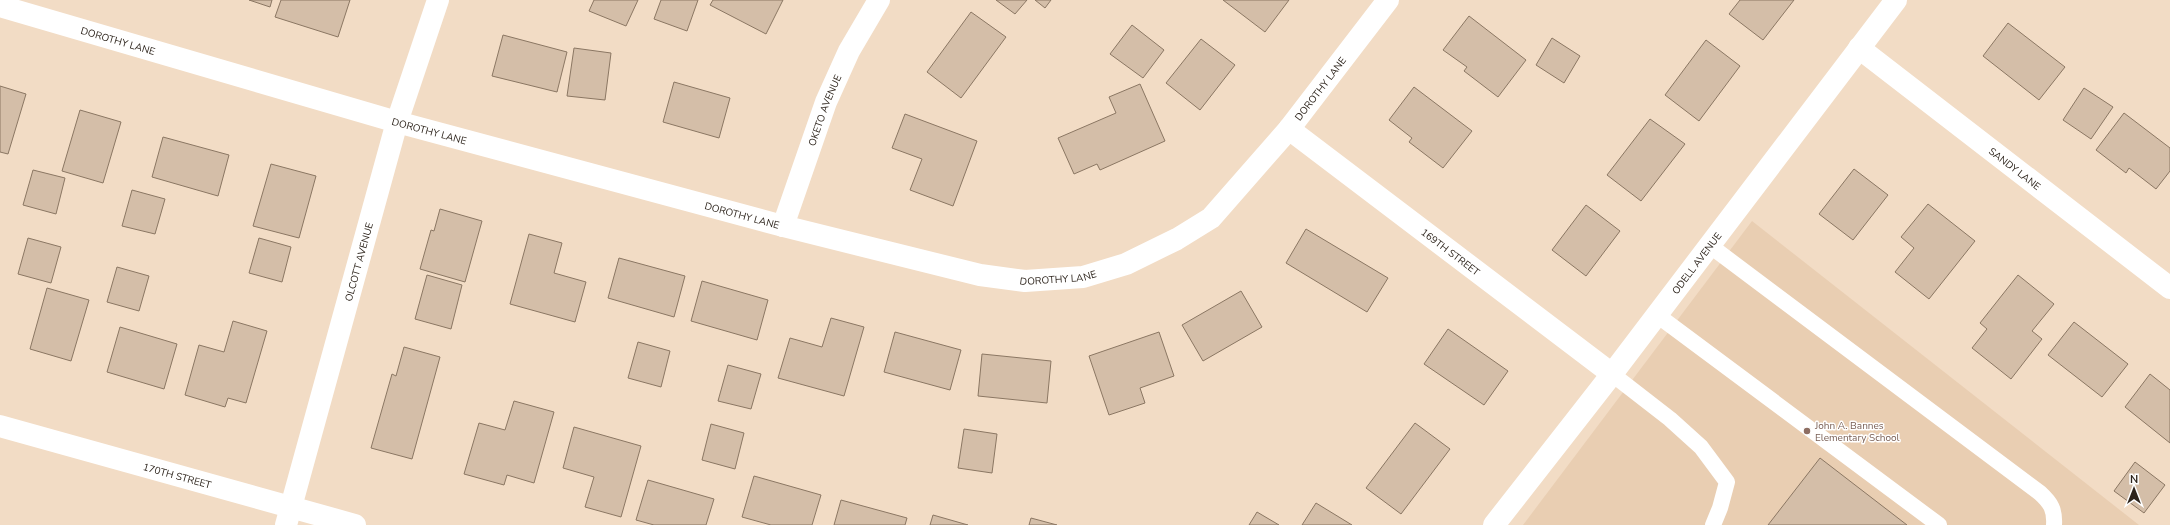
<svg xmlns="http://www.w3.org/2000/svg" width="2170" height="525" font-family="'Nunito Sans',sans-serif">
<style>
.built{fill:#e9ceb2}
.building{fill:#d4bea8;stroke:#8b7763}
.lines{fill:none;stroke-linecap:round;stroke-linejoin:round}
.lane{stroke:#fff;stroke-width:16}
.street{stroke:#fff;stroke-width:22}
.education-dot{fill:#8d6e63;stroke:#fff;stroke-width:1.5}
.labels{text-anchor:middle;stroke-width:3;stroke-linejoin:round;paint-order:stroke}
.street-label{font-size:10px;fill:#2d241c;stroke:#fff}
.education-label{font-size:10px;fill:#785e54;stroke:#fff;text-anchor:start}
</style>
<rect width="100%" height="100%" fill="#f2dcc5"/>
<!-- built -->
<polygon class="built" points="1752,221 2139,525 1523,525"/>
<!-- building -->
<g class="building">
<polygon points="249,0 272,0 270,7"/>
<polygon points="281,0 350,0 338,37 275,17"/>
<polygon points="594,0 638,0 626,26 589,11"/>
<polygon points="661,0 698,0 687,31 654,19"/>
<polygon points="713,0 783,0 766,34 710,5"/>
<polygon points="996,0 1027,0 1015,14"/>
<polygon points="1035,0 1051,0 1045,8"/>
<polygon points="1223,0 1289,0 1265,32"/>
<polygon points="1740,0 1794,0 1763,40 1729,14"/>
<polygon points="971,12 1006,37 961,98 927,72"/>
<polygon points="1469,16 1526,60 1498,97 1464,71 1467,67 1443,50"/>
<polygon points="2008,23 2065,67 2039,100 1983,56"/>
<polygon points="1132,25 1164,50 1143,78 1110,54"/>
<polygon points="503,35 567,52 557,92 492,76"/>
<polygon points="1552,38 1580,56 1564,83 1536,65"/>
<polygon points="1201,39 1235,65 1200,110 1166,83"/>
<polygon points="1706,40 1740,66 1699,121 1665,95"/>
<polygon points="574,48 611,53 605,100 567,96"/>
<polygon points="674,82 730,98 719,138 663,122"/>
<polygon points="1140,84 1165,141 1100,170 1097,164 1074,174 1058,138 1116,113 1109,97"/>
<polygon points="0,86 26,94 8,154 0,152"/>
<polygon points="1414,87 1472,131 1443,168 1409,142 1412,138 1389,120"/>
<polygon points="2084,88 2113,107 2091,139 2063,120"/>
<polygon points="80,110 121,122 103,183 62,171"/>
<polygon points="2124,113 2170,148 2170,171 2156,189 2129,168 2126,173 2096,150"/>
<polygon points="905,114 977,141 953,206 910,190 922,159 892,148"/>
<polygon points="1650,119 1685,144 1641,201 1607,175"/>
<polygon points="163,137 229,155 218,196 152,177"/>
<polygon points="271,164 316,176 299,238 253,226"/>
<polygon points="1854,169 1888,195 1853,240 1819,214"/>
<polygon points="33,170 65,178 56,214 23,205"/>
<polygon points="132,190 165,199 155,234 122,226"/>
<polygon points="1928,204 1975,241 1929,299 1895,272 1914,248 1901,237"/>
<polygon points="1586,205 1620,231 1586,276 1552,250"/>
<polygon points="440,209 482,221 465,282 420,269 431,230 434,231"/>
<polygon points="1306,229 1388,278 1367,312 1286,263"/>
<polygon points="529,234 562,243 554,273 586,282 575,322 510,304"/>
<polygon points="28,238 61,247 51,283 18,274"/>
<polygon points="259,238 291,247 282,282 249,273"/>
<polygon points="619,258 685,276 674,317 608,298"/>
<polygon points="117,267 149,276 139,311 107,302"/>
<polygon points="427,275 462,285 451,329 415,319"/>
<polygon points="2018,275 2054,304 2032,331 2042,339 2011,379 1972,348 1987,329 1980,323"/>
<polygon points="702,281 768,300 757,340 691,321"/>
<polygon points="47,288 89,300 71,361 30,349"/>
<polygon points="1241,291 1262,327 1203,361 1182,325"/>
<polygon points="831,318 864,327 844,396 778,378 790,338 822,347"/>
<polygon points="233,321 267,331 246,403 228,398 225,407 185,395 199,345 224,352"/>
<polygon points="2074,322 2128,364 2102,397 2048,355"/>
<polygon points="120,327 177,344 164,389 107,372"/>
<polygon points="1448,329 1508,371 1484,405 1424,364"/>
<polygon points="895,332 961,350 950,390 884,372"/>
<polygon points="1159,332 1174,376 1140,388 1145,403 1109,415 1089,356"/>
<polygon points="638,342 670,351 661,387 628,378"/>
<polygon points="404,347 440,357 412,459 371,448 392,374 396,376"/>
<polygon points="982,354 1051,361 1047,403 978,396"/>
<polygon points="728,365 761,374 751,409 718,401"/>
<polygon points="2150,374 2170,390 2170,443 2125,407"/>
<polygon points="514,401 554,412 534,483 507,475 504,485 464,474 479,423 505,430"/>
<polygon points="1415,423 1450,449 1401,514 1366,488"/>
<polygon points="711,424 744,433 735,469 702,460"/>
<polygon points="574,427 641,446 621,517 585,507 594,477 563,468"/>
<polygon points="964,429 997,434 992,473 958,468"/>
<polygon points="1820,458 1907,525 1768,525"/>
<polygon points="2135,462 2165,485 2144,513 2114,491"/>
<polygon points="754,476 821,495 812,525 771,525 742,517"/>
<polygon points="648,480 714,499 706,525 654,525 636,520"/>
<polygon points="841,500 907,518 905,525 834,525"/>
<polygon points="1316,503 1352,525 1302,525"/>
<polygon points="1257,512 1279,525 1249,525"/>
<polygon points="933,515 968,525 930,525"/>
<polygon points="1031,518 1057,525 1029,525"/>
</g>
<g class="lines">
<!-- lane -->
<g class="lane">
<path d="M1709,245L2040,493C2051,503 2055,510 2054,525"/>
<polyline points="1657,315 1939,525"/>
<polyline points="1612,374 1670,419 1701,447 1727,482 1720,508 1713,525"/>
</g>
<!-- street -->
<g class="street">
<path id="s1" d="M0,6L397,122L783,226L980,275L1025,281L1083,277L1126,264L1177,239L1211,218L1289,129L1388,0"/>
<path id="s2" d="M1859,48L2170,288"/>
<path id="s3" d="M1289,129L1612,374"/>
<path id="s4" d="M783,226L826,102L849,51L879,0"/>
<path id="s5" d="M0,426L355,525"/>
<path id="s6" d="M286,525L397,122L438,0"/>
<path id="s7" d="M1494,525L1612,374L1896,0"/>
</g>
</g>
<!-- markers -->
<circle class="education-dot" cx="1807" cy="431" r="4"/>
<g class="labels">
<!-- street labels -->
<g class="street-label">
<text dy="4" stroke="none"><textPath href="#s1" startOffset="123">DOROTHY LANE</textPath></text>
<text dy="4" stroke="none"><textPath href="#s1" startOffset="1431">DOROTHY LANE</textPath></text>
<text dy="4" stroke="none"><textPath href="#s4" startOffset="123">OKETO AVENUE</textPath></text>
<text dy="4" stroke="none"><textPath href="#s1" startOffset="447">DOROTHY LANE</textPath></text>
<text dy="4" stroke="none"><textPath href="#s2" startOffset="197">SANDY LANE</textPath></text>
<text dy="4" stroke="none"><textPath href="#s1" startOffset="771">DOROTHY LANE</textPath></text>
<text dy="4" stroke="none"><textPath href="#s3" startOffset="203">169TH STREET</textPath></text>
<text dy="4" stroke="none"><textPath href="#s6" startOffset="273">OLCOTT AVENUE</textPath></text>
<text dy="4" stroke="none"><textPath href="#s7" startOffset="331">ODELL AVENUE</textPath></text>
<text dy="4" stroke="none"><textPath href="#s1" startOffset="1095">DOROTHY LANE</textPath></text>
<text dy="4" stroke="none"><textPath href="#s5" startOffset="184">170TH STREET</textPath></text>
</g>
<!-- education labels -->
<g class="education-label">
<text x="1815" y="429">John A. Bannes<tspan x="1815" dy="12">Elementary School</tspan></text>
</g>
</g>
<!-- north arrow -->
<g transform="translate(2134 489)" stroke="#ffffff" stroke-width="3" paint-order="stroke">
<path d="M0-3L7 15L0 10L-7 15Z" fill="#2d241c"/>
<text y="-6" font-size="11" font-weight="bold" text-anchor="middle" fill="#2d241c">N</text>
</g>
</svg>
